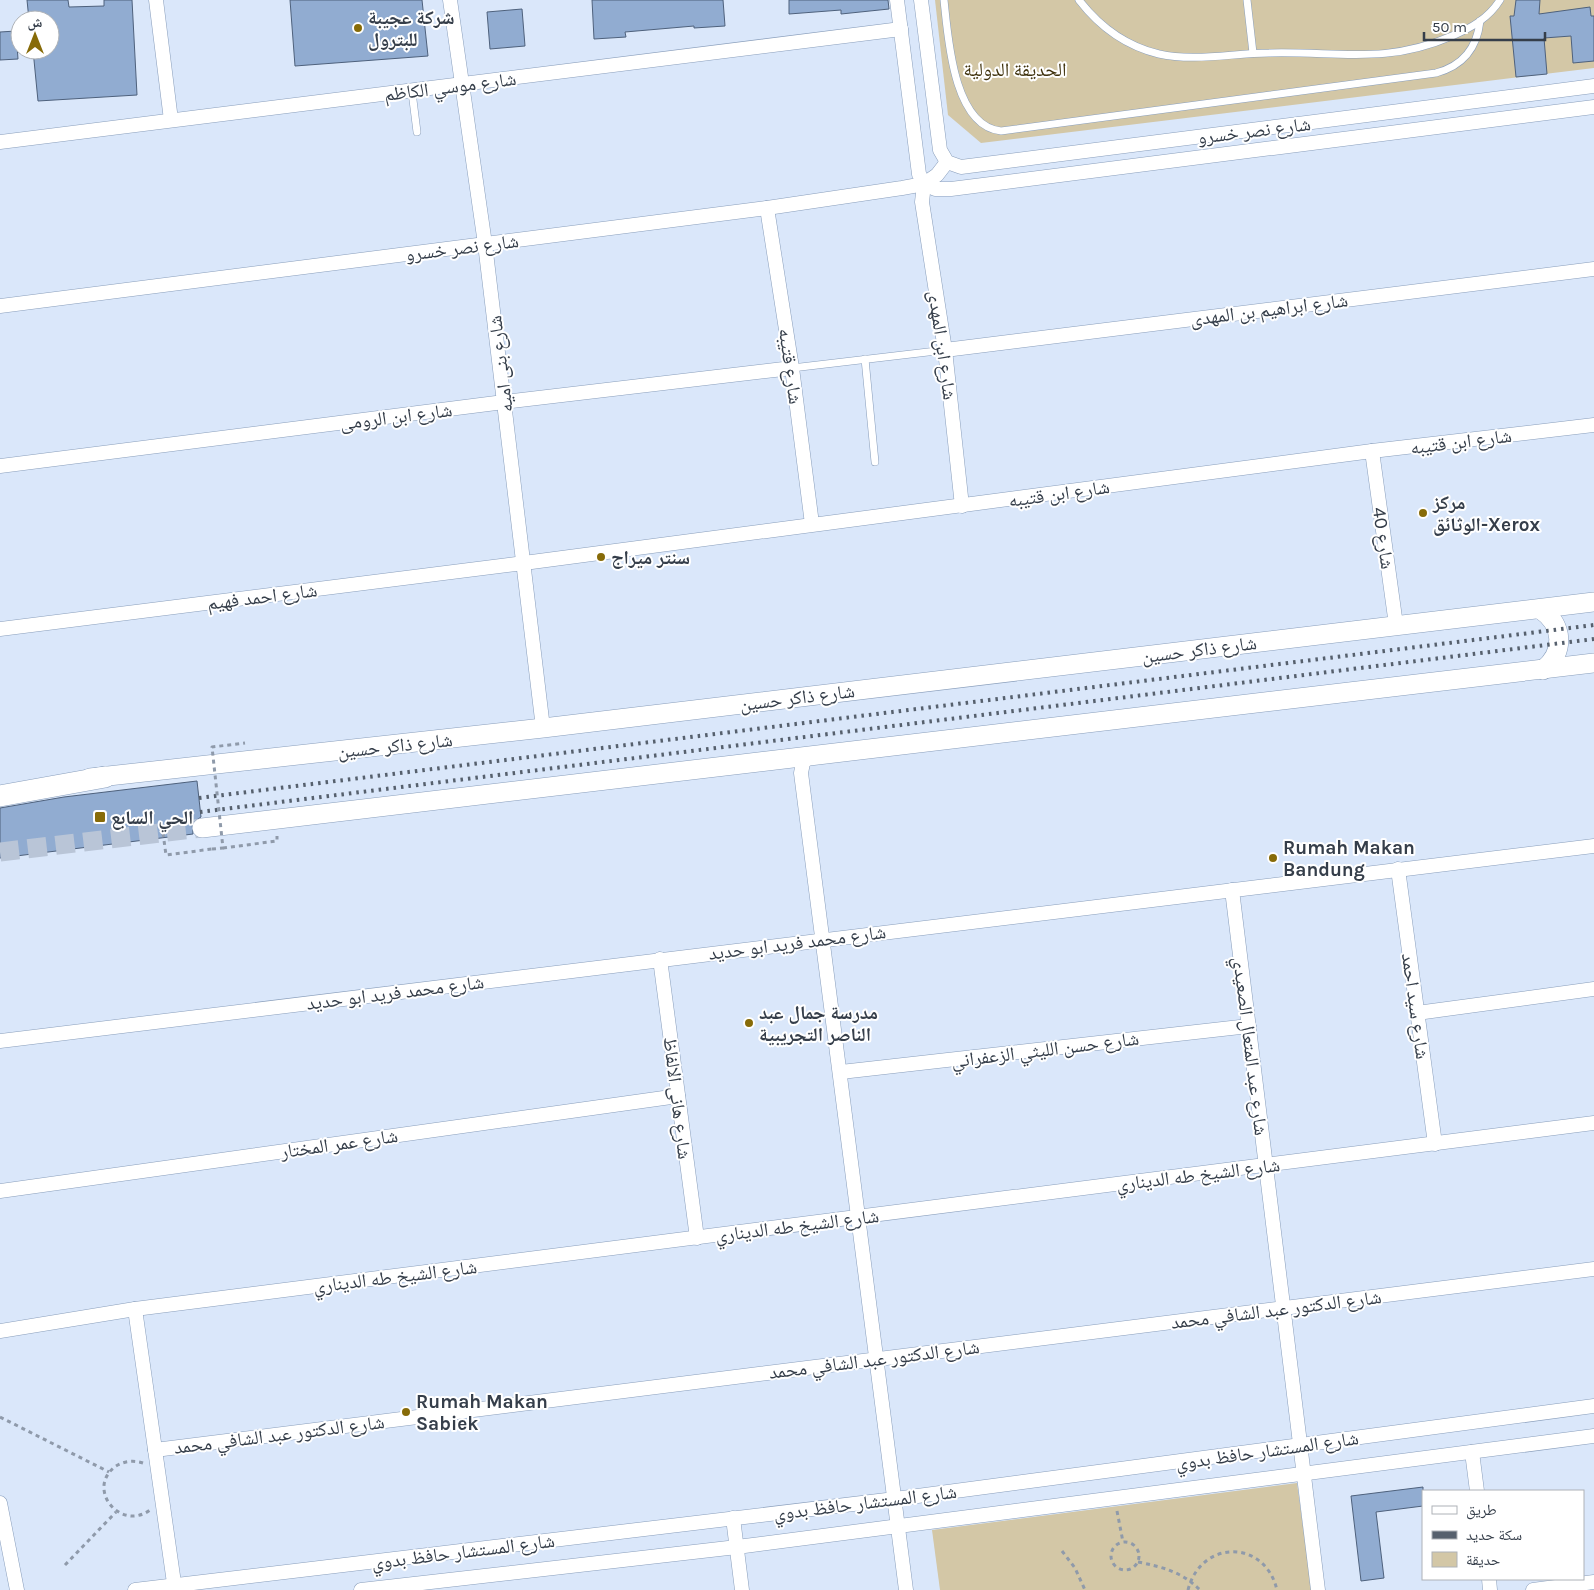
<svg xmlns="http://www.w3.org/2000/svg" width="1594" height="1590" font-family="Karla,'Noto Naskh Arabic',sans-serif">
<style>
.green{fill:#d3c7a6}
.building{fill:#91acd1;stroke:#4e617c}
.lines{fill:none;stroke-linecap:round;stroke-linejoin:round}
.secondary-tunnel{stroke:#b9c5d7;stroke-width:19;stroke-dasharray:19 9;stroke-linecap:butt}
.lane-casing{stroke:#899ebb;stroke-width:8}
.street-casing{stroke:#899ebb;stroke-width:15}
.secondary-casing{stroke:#899ebb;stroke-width:20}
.primary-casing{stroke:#899ebb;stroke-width:22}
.path{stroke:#8f9aaa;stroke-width:3;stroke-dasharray:4 4;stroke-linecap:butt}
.lane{stroke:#fff;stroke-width:7}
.street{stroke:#fff;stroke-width:14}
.secondary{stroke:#fff;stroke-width:19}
.primary{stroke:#fff;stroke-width:21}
.rail{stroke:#56606d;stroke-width:4;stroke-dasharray:2.5 5;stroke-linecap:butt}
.path-bridge{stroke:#8f9aaa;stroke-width:3;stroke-dasharray:4 4;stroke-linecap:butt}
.poi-dot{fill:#876b08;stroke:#fff;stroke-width:2}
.labels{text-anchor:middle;stroke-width:4;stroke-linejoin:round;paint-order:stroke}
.poi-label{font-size:19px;font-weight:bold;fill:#353e4a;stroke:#fff;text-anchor:start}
.park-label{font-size:19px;fill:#3f320d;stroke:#fff}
.street-label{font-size:19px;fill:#353e4a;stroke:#fff}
</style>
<rect width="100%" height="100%" fill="#dae7fa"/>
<!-- green -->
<g class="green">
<polygon points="935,0 1594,0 1594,68 981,143 948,115"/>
<polygon points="1297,1483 1312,1590 940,1590 932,1530"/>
</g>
<!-- building -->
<g class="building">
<polygon points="27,0 68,0 69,7 104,6 104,0 132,0 137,95 38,101 33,50 50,50 50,20 29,20"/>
<polygon points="290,0 422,0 428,56 295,66"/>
<polygon points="592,0 723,0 725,26 694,28 694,26 625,32 626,37 594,39"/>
<polygon points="789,0 888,0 889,9 841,14 841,10 789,14"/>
<polygon points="1516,0 1540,0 1539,14 1590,7 1591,16 1594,16 1594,61 1573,63 1571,36 1544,38 1547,74 1516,77 1510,16 1514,16"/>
<polygon points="522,9 525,46 490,49 487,12"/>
<polygon points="16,31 18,59 0,60 0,32"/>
<polygon points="197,781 201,817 192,823 193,834 0,858 0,808 64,797"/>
<polygon points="1423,1487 1423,1506 1376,1512 1384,1578 1361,1581 1351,1496"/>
</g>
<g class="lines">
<!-- secondary-tunnel -->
<polyline class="secondary-tunnel" points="0,852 202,828"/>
<defs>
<g id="lane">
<path d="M944,0C948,37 953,126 1001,131L1436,73C1462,66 1477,49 1480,21"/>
<path d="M1079,0C1099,26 1126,46 1159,54C1195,62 1233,53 1269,53C1338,51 1385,65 1452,36C1471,28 1489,18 1500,0"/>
<polyline points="1247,0 1253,53"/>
<polyline points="412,92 417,132"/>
<polyline points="865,359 875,462"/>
<polyline points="792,368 945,350"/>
</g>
<g id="street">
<polyline points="156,0 171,120"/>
<polyline points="450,0 485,244 543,728"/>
<polyline points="897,0 919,174 924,184"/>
<polyline points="921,0 940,150 947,162 961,167 1594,86"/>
<polyline points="0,142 901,29"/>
<polyline points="924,184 935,189 951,189 1594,107"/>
<polyline points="924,184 922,202 945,350 962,506"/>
<polyline points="767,208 792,368 812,524"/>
<polyline points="0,306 767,208 902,188 924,184 937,175 947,162"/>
<polyline points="945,350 1594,269"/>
<polyline points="1372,451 1396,625"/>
<polyline points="0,466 504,402 792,368"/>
<polyline points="0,629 524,563 1372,451 1594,425"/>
<polyline points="810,755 803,763 801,773 906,1590"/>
<polyline points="1398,869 1435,1144"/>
<polyline points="1232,890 1318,1590"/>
<polyline points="660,959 697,1238"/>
<polyline points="1417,1013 1594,989"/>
<polyline points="0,1041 1594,846"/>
<polyline points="841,1072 1249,1026"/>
<polyline points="0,1191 678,1096"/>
<polyline points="135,1309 175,1590"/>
<polyline points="0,1331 135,1309 1594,1123"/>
<polyline points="155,1450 1594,1269"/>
<polyline points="1472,1452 1477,1491"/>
<polyline points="0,1503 17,1590"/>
<polyline points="733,1518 742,1590"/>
<polyline points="1489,1579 1490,1590"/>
<polyline points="135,1590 895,1499 1594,1406"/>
<polyline points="361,1590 737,1547 1594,1436"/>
<polyline points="1533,1590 1594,1582"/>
</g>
<g id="secondary">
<path d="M1540,609C1564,625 1565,652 1543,670"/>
<polyline points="90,778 543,728 1594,602"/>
<polyline points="202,828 1594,663"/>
</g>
<polyline id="primary" points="0,796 105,777"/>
</defs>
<!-- lane casing -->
<use href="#lane" class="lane-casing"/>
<!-- street casing -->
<use href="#street" class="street-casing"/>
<!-- secondary casing -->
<use href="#secondary" class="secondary-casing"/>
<!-- primary casing -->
<use href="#primary" class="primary-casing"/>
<!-- path -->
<g class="path">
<polyline points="163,833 166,855 212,849"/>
<polyline points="223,848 277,841 277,836"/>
<polyline points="0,1417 109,1472"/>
<path d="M143,1463C134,1460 124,1461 116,1466C85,1488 120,1532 150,1510"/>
<polyline points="1117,1511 1123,1542"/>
<circle cx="1125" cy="1556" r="14"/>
<polyline points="1062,1551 1075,1568 1085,1590"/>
<path d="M1138,1562C1163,1567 1182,1572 1200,1590"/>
<polyline points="65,1565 116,1512"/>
<path d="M1188,1590C1201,1539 1265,1539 1277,1590"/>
</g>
<!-- lane -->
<use href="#lane" class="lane"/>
<!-- street -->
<use href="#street" class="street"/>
<!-- secondary -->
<use href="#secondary" class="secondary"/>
<!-- primary -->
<use href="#primary" class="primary"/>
<!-- rail -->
<g class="rail">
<polyline points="199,798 1594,625"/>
<polyline points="200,812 1594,639"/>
</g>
<!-- path-bridge -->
<polyline class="path-bridge" points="212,849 223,848 212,747 245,743"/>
</g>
<!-- markers -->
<g class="poi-dot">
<circle cx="358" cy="28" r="5"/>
<circle cx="1423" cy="513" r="5"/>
<circle cx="601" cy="557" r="5"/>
<rect x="94" y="811" width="12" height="12" rx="2.5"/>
<circle cx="1273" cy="858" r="5"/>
<circle cx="749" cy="1023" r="5"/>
<circle cx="406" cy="1412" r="5"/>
</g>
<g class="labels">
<!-- poi labels -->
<g class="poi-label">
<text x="368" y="24">شركة عجيبة<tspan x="368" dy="22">للبترول</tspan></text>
<text x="1433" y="509">مركز<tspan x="1433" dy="22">الوثائق-Xerox</tspan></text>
<text x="611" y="564">سنتر ميراج</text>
<text x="111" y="824">الحي السابع</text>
<text x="1283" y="854">Rumah Makan<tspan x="1283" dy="22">Bandung</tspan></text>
<text x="759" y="1019">مدرسة جمال عبد<tspan x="759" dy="22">الناصر التجريبية</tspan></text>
<text x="416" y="1408">Rumah Makan<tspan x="416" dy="22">Sabiek</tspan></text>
</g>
<!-- park labels -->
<g class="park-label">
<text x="1015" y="76">الحديقة الدولية</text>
</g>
<!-- street labels -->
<g class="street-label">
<text transform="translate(450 86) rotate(-7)" y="7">شارع موسي الكاظم</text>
<text transform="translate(1254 130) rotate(-7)" y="7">شارع نصر خسرو</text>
<text transform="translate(462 247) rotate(-7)" y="7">شارع نصر خسرو</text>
<text transform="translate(1269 309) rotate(-7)" y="7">شارع ابراهيم بن المهدى</text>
<text transform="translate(943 345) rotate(82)" y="7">شارع ابن المهدى</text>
<text transform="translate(500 364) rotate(-97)" y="7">شارع بنى اميه</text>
<text transform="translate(791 366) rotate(82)" y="7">شارع قتيبه</text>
<text transform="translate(396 416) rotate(-7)" y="7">شارع ابن الرومى</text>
<text transform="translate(1461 441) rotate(-7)" y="7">شارع ابن قتيبه</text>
<text transform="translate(1059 493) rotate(-8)" y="7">شارع ابن قتيبه</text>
<text transform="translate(1384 538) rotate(82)" y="7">شارع 40</text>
<text transform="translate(262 596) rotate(-7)" y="7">شارع احمد فهيم</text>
<text transform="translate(1199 649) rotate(-7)" y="7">شارع ذاكر حسين</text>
<text transform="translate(797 697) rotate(-7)" y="7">شارع ذاكر حسين</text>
<text transform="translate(395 745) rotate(-6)" y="7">شارع ذاكر حسين</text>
<text transform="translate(797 942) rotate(-7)" y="7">شارع محمد فريد ابو حديد</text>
<text transform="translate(395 992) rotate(-7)" y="7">شارع محمد فريد ابو حديد</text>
<text transform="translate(1416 1006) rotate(82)" y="7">شارع سيد احمد</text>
<text transform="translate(1251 1046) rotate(83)" y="7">شارع عبد المتعال الصعيدي</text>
<text transform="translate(1045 1049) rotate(-7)" y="7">شارع حسن الليثي الزعفراني</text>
<text transform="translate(678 1098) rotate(83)" y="7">شارع هانى الالفاظ</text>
<text transform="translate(339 1143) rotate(-8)" y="7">شارع عمر المختار</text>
<text transform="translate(1198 1174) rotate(-7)" y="7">شارع الشيخ طه الديناري</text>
<text transform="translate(797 1225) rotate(-7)" y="7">شارع الشيخ طه الديناري</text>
<text transform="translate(395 1276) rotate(-7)" y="7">شارع الشيخ طه الديناري</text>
<text transform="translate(1276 1309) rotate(-7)" y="7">شارع الدكتور عبد الشافي محمد</text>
<text transform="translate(874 1359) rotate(-7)" y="7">شارع الدكتور عبد الشافي محمد</text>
<text transform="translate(279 1434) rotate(-7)" y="7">شارع الدكتور عبد الشافي محمد</text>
<text transform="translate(1267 1450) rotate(-8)" y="7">شارع المستشار حافظ بدوي</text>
<text transform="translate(865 1502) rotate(-7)" y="7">شارع المستشار حافظ بدوي</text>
<text transform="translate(463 1551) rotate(-7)" y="7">شارع المستشار حافظ بدوي</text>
</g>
</g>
<!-- legend -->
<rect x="1422" y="1490" width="162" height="90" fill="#ffffff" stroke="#aeb2b7"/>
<rect x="1432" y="1506" width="25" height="8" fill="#ffffff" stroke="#aeb2b7"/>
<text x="1466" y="1515" font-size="15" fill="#353e4a">طريق</text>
<rect x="1432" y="1531" width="25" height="8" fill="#56606d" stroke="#aeb2b7"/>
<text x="1466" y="1540" font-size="15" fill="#353e4a">سكة حديد</text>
<rect x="1432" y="1552" width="25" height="15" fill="#d3c7a6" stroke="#aeb2b7"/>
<text x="1466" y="1565" font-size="15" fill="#353e4a">حديقة</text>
<!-- north arrow -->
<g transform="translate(35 35)"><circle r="24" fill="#ffffff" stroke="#aeb2b7"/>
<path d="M0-4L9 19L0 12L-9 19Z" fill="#876b08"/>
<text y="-8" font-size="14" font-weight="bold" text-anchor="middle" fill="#353e4a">ش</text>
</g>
<!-- scale -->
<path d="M1424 32v8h121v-8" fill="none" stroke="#353e4a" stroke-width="2.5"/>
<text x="1432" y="32" font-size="15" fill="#353e4a" stroke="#ffffff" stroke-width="4" paint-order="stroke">50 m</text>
</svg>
